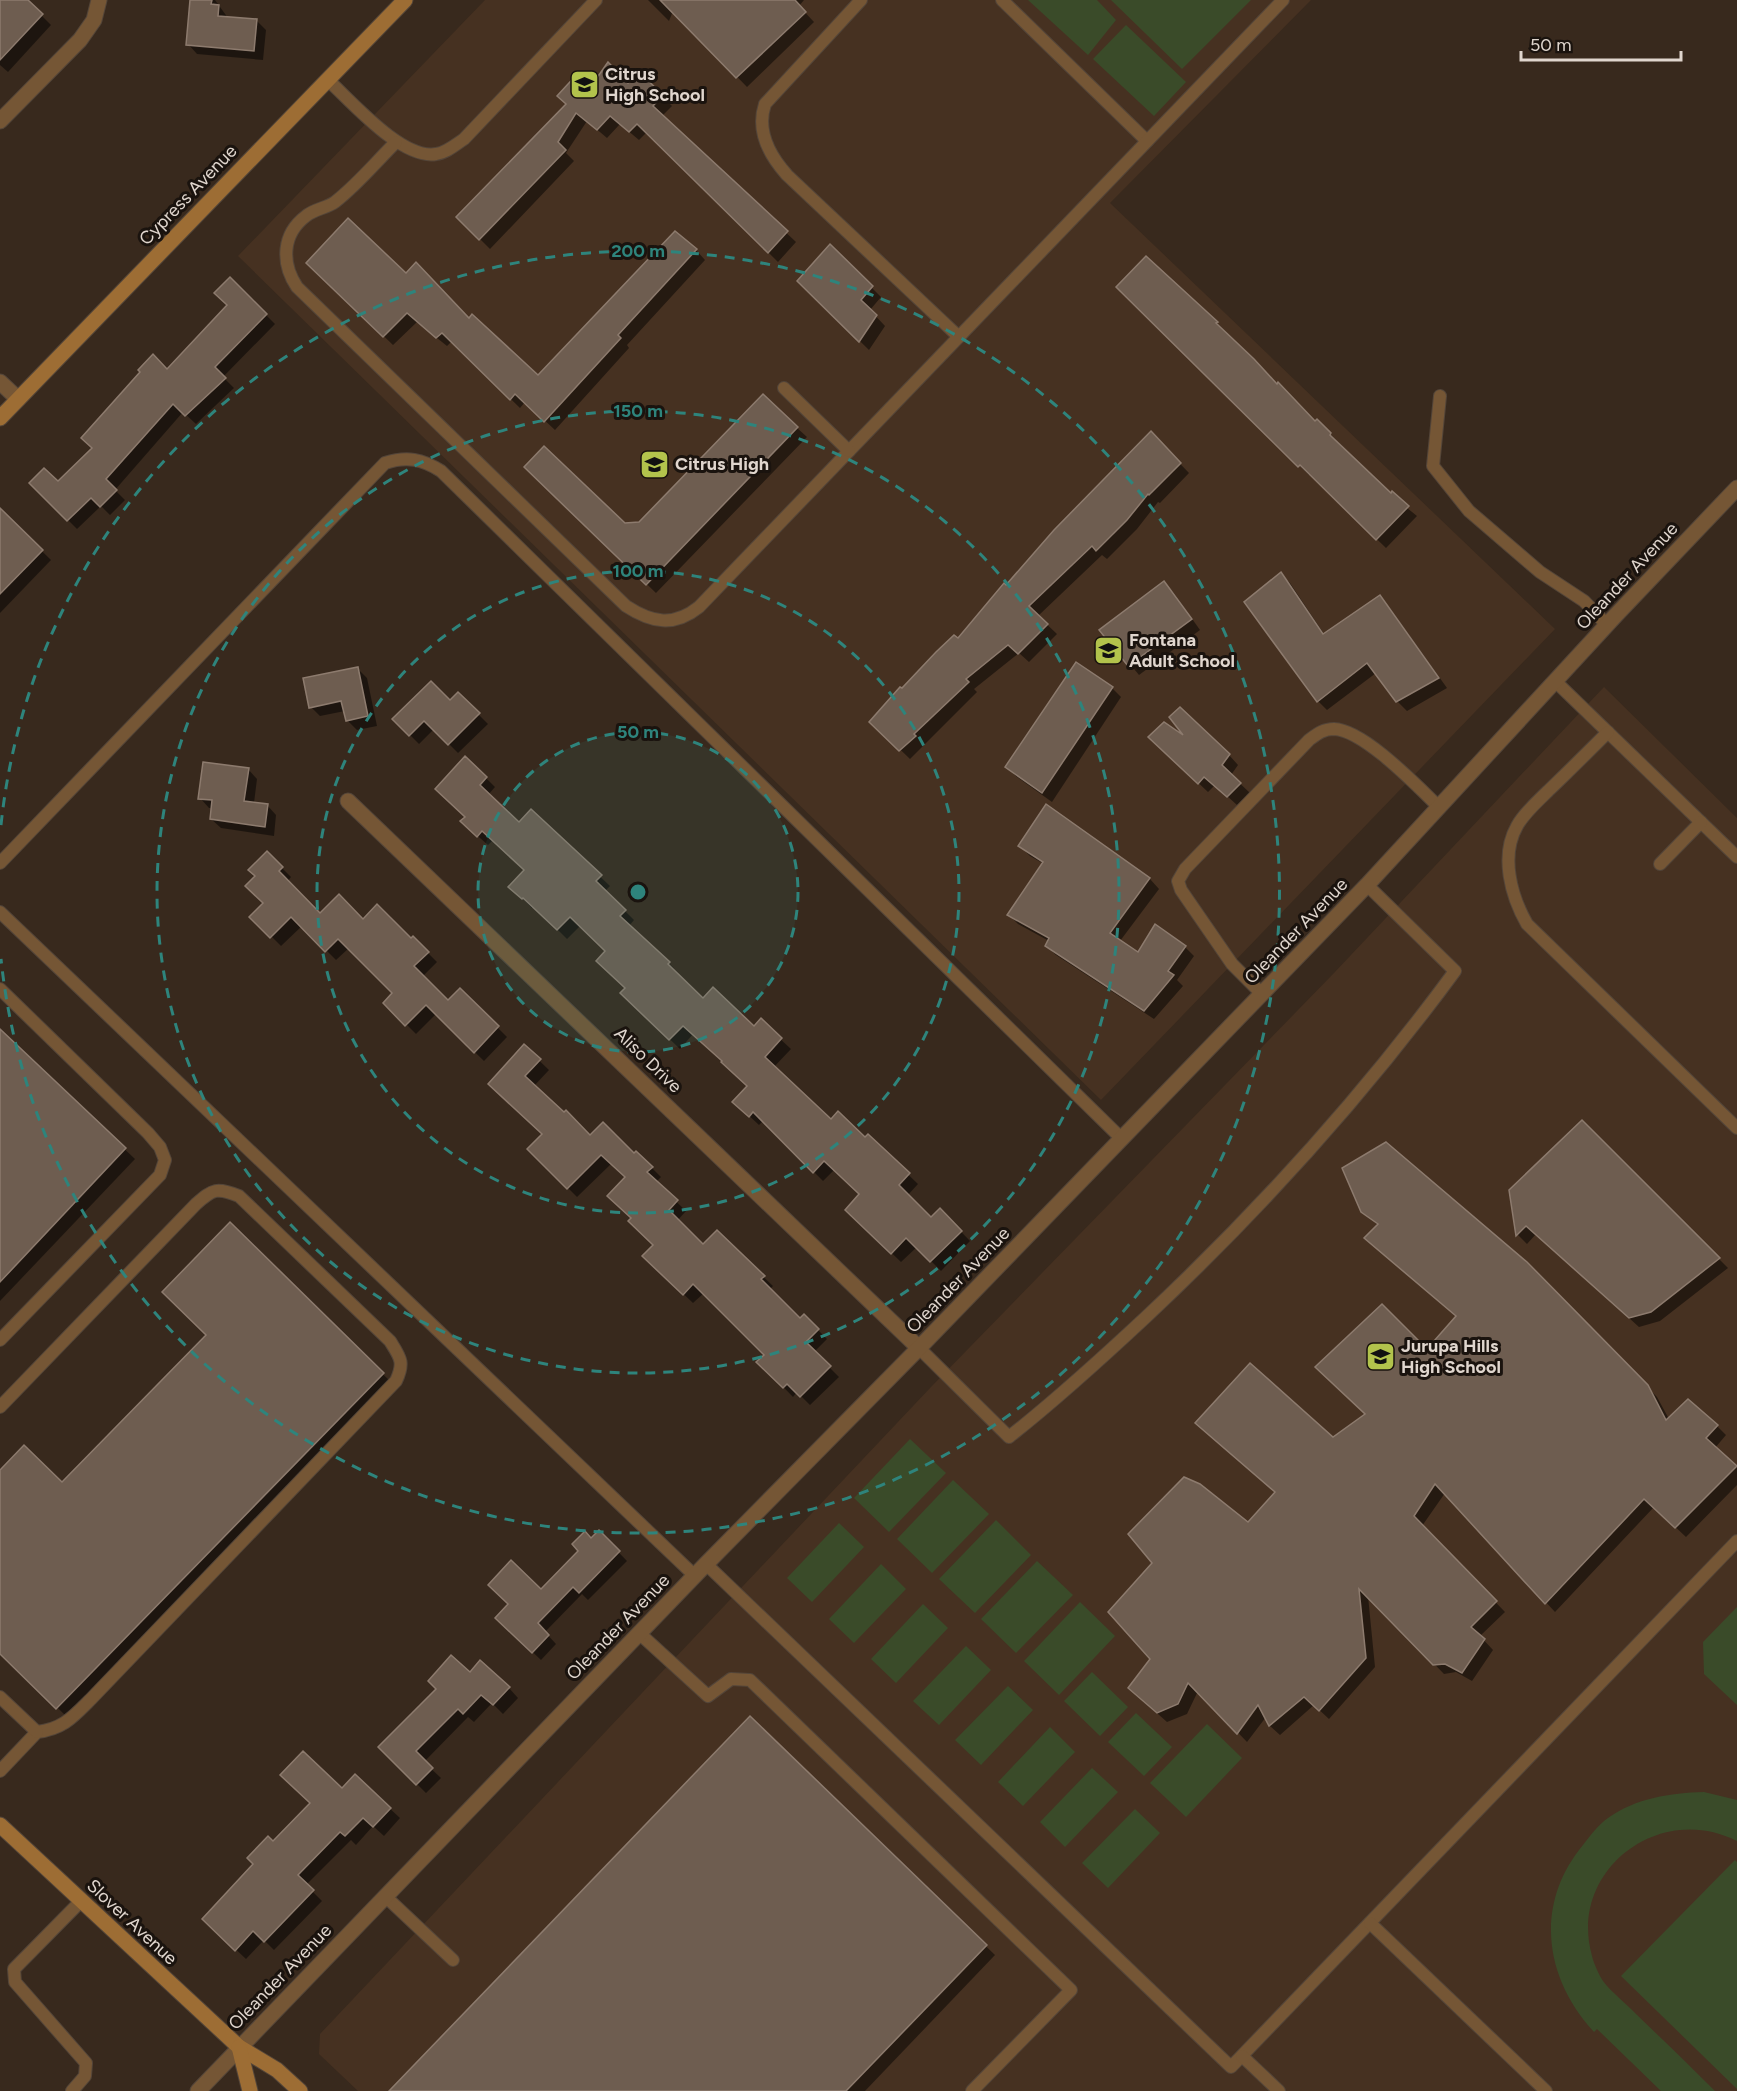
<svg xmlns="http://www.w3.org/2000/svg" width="1737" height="2091" font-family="Figtree,sans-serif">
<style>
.built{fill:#463121}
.green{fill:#3a4b29}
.shadow{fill:#0007}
.building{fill:#6e5d50;stroke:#8d7b6e;stroke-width:1.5}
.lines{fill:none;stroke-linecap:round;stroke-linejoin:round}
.lane-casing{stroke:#534539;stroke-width:14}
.street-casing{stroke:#534539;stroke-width:17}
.secondary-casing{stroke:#534539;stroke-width:17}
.lane{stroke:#755635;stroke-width:12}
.street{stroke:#755635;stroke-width:15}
.secondary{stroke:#9d6d34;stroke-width:15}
.ring{fill:none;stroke:#2e847c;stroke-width:3;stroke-dasharray:10 8}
.labels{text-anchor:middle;stroke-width:6;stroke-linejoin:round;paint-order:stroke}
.poi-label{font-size:18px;font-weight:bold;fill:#e0d6ce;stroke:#1a130e;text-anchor:start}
.street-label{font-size:18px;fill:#e0d6ce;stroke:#1a130e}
.centre{fill:#2e847c;stroke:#1a130e;stroke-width:3}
.ring-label{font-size:18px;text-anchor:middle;font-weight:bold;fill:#2e847c;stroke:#1a130e;stroke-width:6;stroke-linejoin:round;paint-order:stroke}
</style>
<rect width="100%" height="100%" fill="#38291d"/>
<!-- built -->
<g class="built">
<polygon points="485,0 1311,0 1110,203 1555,629 1101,1100 238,256"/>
<polygon points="1604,687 1737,818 1737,2091 358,2091 319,2054 320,2034 931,1387 1334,973"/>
</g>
<!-- green -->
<g class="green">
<polygon points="1028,0 1097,0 1116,20 1088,55"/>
<polygon points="1111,0 1251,0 1182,69"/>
<polygon points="1126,25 1186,82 1154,116 1093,59"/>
<polygon points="910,1439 946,1473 889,1532 854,1498"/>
<polygon points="953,1480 989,1514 932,1573 897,1539"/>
<polygon points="996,1520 1031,1555 975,1613 939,1579"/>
<polygon points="839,1523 864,1547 812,1602 787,1578"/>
<polygon points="1037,1561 1073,1595 1016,1653 981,1619"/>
<polygon points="881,1564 906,1589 854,1643 829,1619"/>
<polygon points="1080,1602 1115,1636 1059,1695 1024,1661"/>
<polygon points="923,1604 948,1628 896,1683 871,1659"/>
<polygon points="1737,1607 1737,1705 1704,1674 1703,1642"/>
<polygon points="966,1646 991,1670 939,1725 913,1701"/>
<polygon points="1092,1672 1128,1707 1100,1736 1064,1701"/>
<polygon points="1008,1686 1033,1710 981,1765 955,1740"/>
<polygon points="1136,1713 1172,1747 1144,1776 1108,1742"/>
<polygon points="1207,1724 1242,1758 1186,1817 1150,1783"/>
<polygon points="1050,1727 1075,1752 1023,1806 998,1782"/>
<polygon points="1092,1768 1118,1792 1065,1847 1040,1822"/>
<path d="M1704,1792L1737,1800V1841C1659,1801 1568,1871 1592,1956C1594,1964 1599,1975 1603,1981C1612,1993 1626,2003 1636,2014C1662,2039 1689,2065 1715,2091H1661L1597,2029L1594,2032C1544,1978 1534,1904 1583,1845C1590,1836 1598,1825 1608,1818C1636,1798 1670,1793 1704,1792Z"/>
<polygon points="1135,1809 1160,1833 1108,1888 1082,1863"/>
<polygon points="1735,1860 1737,1862 1737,2089 1621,1976"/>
</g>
<!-- shadow -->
<g class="shadow">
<polygon points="0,0 26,0 51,25 8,72 0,65"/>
<polygon points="192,0 215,0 228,18 257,21 266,30 263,60 197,54 188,44"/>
<polygon points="648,0 804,0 799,6 814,22 747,87 673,11 669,21"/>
<polygon points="638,73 672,106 662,116 796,242 778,262 647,132 639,140 620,124 607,138 587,121 566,153 574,161 490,249 458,217 592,87 628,85"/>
<polygon points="830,246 881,297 870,310 885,326 869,350 799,281"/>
<polygon points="696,250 705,260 627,345 629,348 555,430 525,402 520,408 452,341 447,346 417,322 393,345 308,263 406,276 470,320 538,378"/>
<polygon points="1146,258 1217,323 1226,332 1225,334 1315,423 1317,421 1391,495 1417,516 1386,548 1310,474 1309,475 1118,287"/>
<polygon points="230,279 275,324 223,377 234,388 196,424 183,412 115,490 125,500 110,515 101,506 77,529 31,483 58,483 229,306"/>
<polygon points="763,397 807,437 656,593 526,467 624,525 640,523"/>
<polygon points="1160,443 1189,473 1160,503 1158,502 1137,529 1107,559 1102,555 1038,616 1057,634 1029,662 1019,653 974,689 977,692 910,759 872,722 902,691 958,641 1006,587"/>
<polygon points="6,516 51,560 0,613 0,522"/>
<polygon points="1281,574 1290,583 1324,634 1379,597 1389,607 1447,688 1407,711 1397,701 1376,673 1327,710 1318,701"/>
<polygon points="1163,583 1173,592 1200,630 1139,675 1102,630"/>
<polygon points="357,668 367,678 377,726 357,730 347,720 345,711 320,716 311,707"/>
<polygon points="1112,688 1121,697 1052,802 1017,777 1007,767"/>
<polygon points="458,694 488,724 458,753 434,729 419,744 394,719 450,702"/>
<polygon points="1160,747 1229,755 1238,765 1231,775 1250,793 1237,805 1215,785 1208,792"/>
<polygon points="248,769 257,779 254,803 267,805 276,815 274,836 221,828 211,819 213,808 209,808 200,798"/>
<polygon points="486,778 495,787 488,795 519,824 531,811 610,886 605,891 634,920 629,926 669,963 678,973 676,974 703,1000 754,1028 761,1021 791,1049 773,1068 831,1121 865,1140 868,1136 918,1184 907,1196 931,1219 940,1210 970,1241 941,1271 917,1247 901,1262 847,1210 861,1195 835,1169 823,1181 763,1121 759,1125 744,1111 748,1086 693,1034 680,1049 622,993 627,988 607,951 581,925 567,939 534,906 532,908 520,896 526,870 493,840 488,845 472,831 466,817 446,799"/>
<polygon points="1046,807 1150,879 1159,889 1120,941 1139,954 1185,947 1194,956 1177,980 1183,986 1154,1019 1056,955 1046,946 1049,941 1018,924 1009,915 1044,864 1030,856 1020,846"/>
<polygon points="267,853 291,877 287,882 320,915 363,921 411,940 413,938 437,962 422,977 448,1002 460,990 507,1037 484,1061 436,1014 416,1034 385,1003 394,993 349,948 336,960 302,926 281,946 252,917 265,903 257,877"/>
<polygon points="0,1031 135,1159 0,1301"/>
<polygon points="524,1046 549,1070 534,1086 591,1137 634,1155 652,1168 661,1177 656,1182 686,1211 677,1221 703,1246 717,1232 773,1286 769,1290 800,1321 804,1316 827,1339 814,1352 839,1377 810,1405 797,1392 793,1397 759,1362 766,1355 704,1293 693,1303 654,1266 655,1245 633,1218 626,1177 611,1164 577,1197 529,1149 544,1134 499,1094"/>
<polygon points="1582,1122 1728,1268 1660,1321 1639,1327 1536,1234 1527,1244 1518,1235 1511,1190"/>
<polygon points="1363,1211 1526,1264 1657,1397 1669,1419 1717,1426 1726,1435 1715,1448 1737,1466 1737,1485 1686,1537 1654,1507 1555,1612 1445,1493 1422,1526 1505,1612 1480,1636 1493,1650 1472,1681 1456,1672 1444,1674 1368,1596 1375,1667 1329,1719 1314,1705 1280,1735 1270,1726 1266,1717 1247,1742 1198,1691 1187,1714 1167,1722 1140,1698 1248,1524 1333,1439 1367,1415 1457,1317 1378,1225"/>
<polygon points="230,1225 393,1384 67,1717 0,1652 0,1472 62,1484 208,1335"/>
<polygon points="599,1532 627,1561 588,1600 582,1594 545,1632 556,1644 541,1660 497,1618 541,1591"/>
<polygon points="470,1674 509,1688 518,1698 503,1714 492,1703 474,1722 468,1717 424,1762 441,1778 426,1793 380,1747 438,1689"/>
<polygon points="750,1718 995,1955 865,2091 391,2091"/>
<polygon points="355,1776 400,1818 384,1836 373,1826 356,1845 351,1840 306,1885 322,1901 274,1950 264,1940 246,1959 213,1928 273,1843 342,1790"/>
</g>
<!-- building -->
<g class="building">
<polygon points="0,0 28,0 43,14 0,60"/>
<polygon points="190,0 212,0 211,4 219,5 218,16 257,19 254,51 186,45"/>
<polygon points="660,0 795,0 806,12 736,78"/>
<polygon points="608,62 628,83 637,70 663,95 653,106 788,231 768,253 637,124 629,132 610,116 597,130 576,113 558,142 566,150 479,240 456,217 566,104 557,96 579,72 592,85"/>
<polygon points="348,218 406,273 416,262 469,318 472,314 538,375 675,231 697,249 618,335 621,338 544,422 515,394 510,400 442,333 436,338 407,313 383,337 306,263"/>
<polygon points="830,244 873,286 861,300 877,315 859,342 797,281"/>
<polygon points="1146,256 1218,322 1216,323 1254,359 1277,384 1278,382 1315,421 1317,419 1331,433 1330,435 1391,493 1392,491 1409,506 1376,540 1300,465 1298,467 1116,287"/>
<polygon points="230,277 267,314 215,367 226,378 185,416 173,404 106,479 117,490 100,507 91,498 67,521 29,483 44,468 58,481 92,448 81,438 140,372 138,370 153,354 167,369 227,305 214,293"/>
<polygon points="763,394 798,427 646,585 524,467 544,446 625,523 639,522"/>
<polygon points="1151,431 1181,463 1149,495 1148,494 1127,520 1096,551 1092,546 1029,606 1048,624 1018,654 1008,645 966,679 969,682 914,734 916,736 899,751 869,722 900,687 902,688 936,652 954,635 958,638 1004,583 1006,585 1054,530"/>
<polygon points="0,508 43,550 0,594"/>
<polygon points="1281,572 1323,634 1380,595 1439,678 1396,702 1367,663 1317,702 1244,602"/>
<polygon points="1164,581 1192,619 1128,666 1099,630"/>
<polygon points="1076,662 1113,687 1042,793 1005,767"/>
<polygon points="358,667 368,716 346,721 341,701 309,708 303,678"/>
<polygon points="431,681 450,700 458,692 480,713 448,745 424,721 409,736 392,719"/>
<polygon points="1180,707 1230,754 1222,765 1241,783 1227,797 1204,777 1198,784 1148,737 1164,722 1183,735 1169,717"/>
<polygon points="465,756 487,777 480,785 519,822 531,809 602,875 596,881 626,910 620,916 670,962 668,964 703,998 713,987 754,1026 761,1018 782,1038 765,1057 831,1119 838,1111 865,1137 868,1134 910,1173 899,1185 931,1217 940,1208 962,1231 930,1262 906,1238 891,1254 845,1210 859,1194 824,1161 813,1173 753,1112 749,1117 732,1102 747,1086 721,1062 722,1061 683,1026 669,1040 620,993 625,988 596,961 605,951 570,917 557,930 523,898 522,899 508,887 524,870 482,831 477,837 460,821 465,817 435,789"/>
<polygon points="203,762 249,768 244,801 268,804 265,827 210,819 212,800 198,799"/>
<polygon points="1046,804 1150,878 1110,933 1138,952 1155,924 1186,946 1168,971 1174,975 1144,1011 1045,946 1049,938 1007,915 1043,862 1018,846"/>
<polygon points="267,851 283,867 279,871 320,913 339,894 363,919 377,904 411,938 413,936 429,952 414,966 448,1000 460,988 499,1026 474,1053 426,1005 405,1026 383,1003 392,993 338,939 325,952 291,917 270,938 249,917 263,903 245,886 255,876 248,870"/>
<polygon points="0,1029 126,1148 0,1282"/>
<polygon points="524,1044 541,1059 525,1076 564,1112 566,1110 590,1135 603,1122 634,1153 636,1151 653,1167 647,1172 678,1200 669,1210 703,1244 717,1230 765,1276 761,1279 800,1318 804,1314 819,1329 806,1342 831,1366 800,1397 787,1384 783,1388 756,1362 764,1355 693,1284 683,1295 642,1256 653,1245 628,1221 631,1218 607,1196 625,1177 601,1155 567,1189 527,1149 542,1134 488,1084"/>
<polygon points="1582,1120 1720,1258 1651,1312 1629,1318 1526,1226 1516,1236 1509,1190"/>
<polygon points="1386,1142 1527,1262 1648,1385 1666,1420 1688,1399 1718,1425 1706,1438 1737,1466 1675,1528 1644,1499 1545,1604 1435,1484 1414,1516 1497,1601 1471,1627 1485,1639 1462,1673 1445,1664 1433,1665 1359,1589 1366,1658 1319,1711 1304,1697 1269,1726 1258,1705 1237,1734 1188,1683 1178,1704 1157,1713 1128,1688 1150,1659 1108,1612 1152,1563 1128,1534 1184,1477 1200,1484 1248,1522 1275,1492 1195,1423 1250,1363 1333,1437 1365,1414 1315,1367 1382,1304 1427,1349 1456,1316 1364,1238 1378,1224 1361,1212 1342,1168"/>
<polygon points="230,1222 384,1373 56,1709 0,1654 0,1470 24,1445 62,1482 206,1335 162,1292"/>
<polygon points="599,1530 620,1551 579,1593 573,1587 538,1623 549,1635 532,1653 495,1618 508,1604 488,1585 511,1560 541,1589 578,1551 572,1544 585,1531 591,1538"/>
<polygon points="451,1655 470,1672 480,1660 510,1687 493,1705 481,1695 463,1714 458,1709 416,1751 433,1768 416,1785 378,1747 436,1689 428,1681"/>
<polygon points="750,1716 987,1945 846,2091 389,2091"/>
<polygon points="303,1751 342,1788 355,1774 391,1808 373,1827 363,1818 345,1836 340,1832 298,1875 314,1890 264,1942 253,1931 235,1951 202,1919 253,1864 247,1858 268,1836 273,1841 310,1803 280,1775"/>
</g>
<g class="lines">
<defs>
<g id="lane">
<path d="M861,0L765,104C756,131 769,155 787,175L959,337"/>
<polyline points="1002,0 1147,141"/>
<path d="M328,80C351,101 402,160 436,154C446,153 455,145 464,139L596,0"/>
<path d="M396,142C376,162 357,185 335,202C327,208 314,209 306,216C282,234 281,263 297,287L626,606C652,623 674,627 699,607L1283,0"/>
<polyline points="784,388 849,451"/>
<polyline points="1440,396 1433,466 1469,511 1540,572 1584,601 1607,625"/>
<polyline points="1555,681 1737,857"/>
<path d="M1608,732C1588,752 1568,772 1548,791C1537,802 1524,813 1517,826C1500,856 1511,896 1527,924L1737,1128"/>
<path d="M0,863L385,463C407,456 422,459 441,471L1122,1139"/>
<polyline points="1660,864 1701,822"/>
<polyline points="0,912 695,1576"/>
<polyline points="0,989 148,1133 160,1147 165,1160 160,1175 0,1340"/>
<path d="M1262,994L1232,964L1181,890L1178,881L1185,869L1309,740C1317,734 1323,729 1334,729C1364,730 1418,787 1439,807"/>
<path d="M919,1348L1009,1437C1056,1400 1101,1359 1146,1317C1259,1211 1363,1096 1455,971L1367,885"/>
<path d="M0,1407L196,1204C213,1189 217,1187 239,1196L390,1341C400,1357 405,1362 396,1381L91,1699C73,1717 63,1729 37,1732L0,1771"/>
<polyline points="706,1564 1231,2067 1737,1541"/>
<polyline points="639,1633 708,1696 731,1679 750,1680 1071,1990 972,2091"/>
<polyline points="0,1697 37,1732"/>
<polyline points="385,1896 453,1960"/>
<polyline points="1370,1923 1546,2091"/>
<polyline points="1242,2056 1279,2091"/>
<polyline points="72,2091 85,2076 86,2063 15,1982 14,1969 81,1901"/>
</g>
<g id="street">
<polyline points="0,121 80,40 94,20 99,0"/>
<polyline points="0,382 18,399"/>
<polyline points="348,801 919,1348"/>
<polyline points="198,2091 706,1564 919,1348 1367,885 1616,615 1737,488"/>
</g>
<g id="secondary">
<polyline points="0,418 405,0"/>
<polyline points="0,1825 239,2047 277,2070 300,2091"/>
<polyline points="239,2047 250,2091"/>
</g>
</defs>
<!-- lane casing -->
<use href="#lane" class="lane-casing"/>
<!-- street casing -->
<use href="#street" class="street-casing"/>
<!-- secondary casing -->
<use href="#secondary" class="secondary-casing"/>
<!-- lane -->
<use href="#lane" class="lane"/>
<!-- street -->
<use href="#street" class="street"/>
<!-- secondary -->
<use href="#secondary" class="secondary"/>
</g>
<!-- distance rings -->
<circle cx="638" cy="892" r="160" fill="#2e847c" fill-opacity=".12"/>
<g class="ring">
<circle cx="638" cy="892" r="160"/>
<circle cx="638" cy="892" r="321"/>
<circle cx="638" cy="892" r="481"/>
<path d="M1 825A641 641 0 1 1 1 959"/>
</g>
<!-- icons -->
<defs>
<symbol id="school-square" viewBox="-11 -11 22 22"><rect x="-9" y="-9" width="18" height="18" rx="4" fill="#b2c34c" stroke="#1a130e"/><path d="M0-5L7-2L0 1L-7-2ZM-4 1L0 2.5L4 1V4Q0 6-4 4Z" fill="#111"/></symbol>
</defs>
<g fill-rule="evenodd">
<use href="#school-square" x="568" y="68" width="33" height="33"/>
<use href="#school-square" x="638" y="448" width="33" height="33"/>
<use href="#school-square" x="1092" y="634" width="33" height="33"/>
<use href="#school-square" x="1364" y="1340" width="33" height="33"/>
</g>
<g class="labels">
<!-- poi labels -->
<g class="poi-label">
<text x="605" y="80">Citrus<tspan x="605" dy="21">High School</tspan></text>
<text x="675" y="470">Citrus High</text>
<text x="1129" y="646">Fontana<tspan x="1129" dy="21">Adult School</tspan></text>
<text x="1401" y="1352">Jurupa Hills<tspan x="1401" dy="21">High School</tspan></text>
</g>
<!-- street labels -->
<g class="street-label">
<text transform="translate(188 195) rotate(-46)" y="6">Cypress Avenue</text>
<text transform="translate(1627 576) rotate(-47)" y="6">Oleander Avenue</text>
<text transform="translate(1296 931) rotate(-46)" y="6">Oleander Avenue</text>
<text transform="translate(648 1060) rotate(44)" y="6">Aliso Drive</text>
<text transform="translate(958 1280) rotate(-46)" y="6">Oleander Avenue</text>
<text transform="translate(618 1627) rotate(-46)" y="6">Oleander Avenue</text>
<text transform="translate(132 1922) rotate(43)" y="6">Slover Avenue</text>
<text transform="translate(280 1977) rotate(-46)" y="6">Oleander Avenue</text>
</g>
</g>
<circle cx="638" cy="892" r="9" class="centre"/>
<g class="ring-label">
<text x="638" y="257">200 m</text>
<text x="638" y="417">150 m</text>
<text x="638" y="577">100 m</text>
<text x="638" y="738">50 m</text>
</g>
<!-- scale -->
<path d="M1521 51v9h160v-9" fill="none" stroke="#e0d6ce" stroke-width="3"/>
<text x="1530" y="51" font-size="18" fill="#e0d6ce" stroke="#1a130e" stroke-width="4.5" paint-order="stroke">50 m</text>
</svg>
